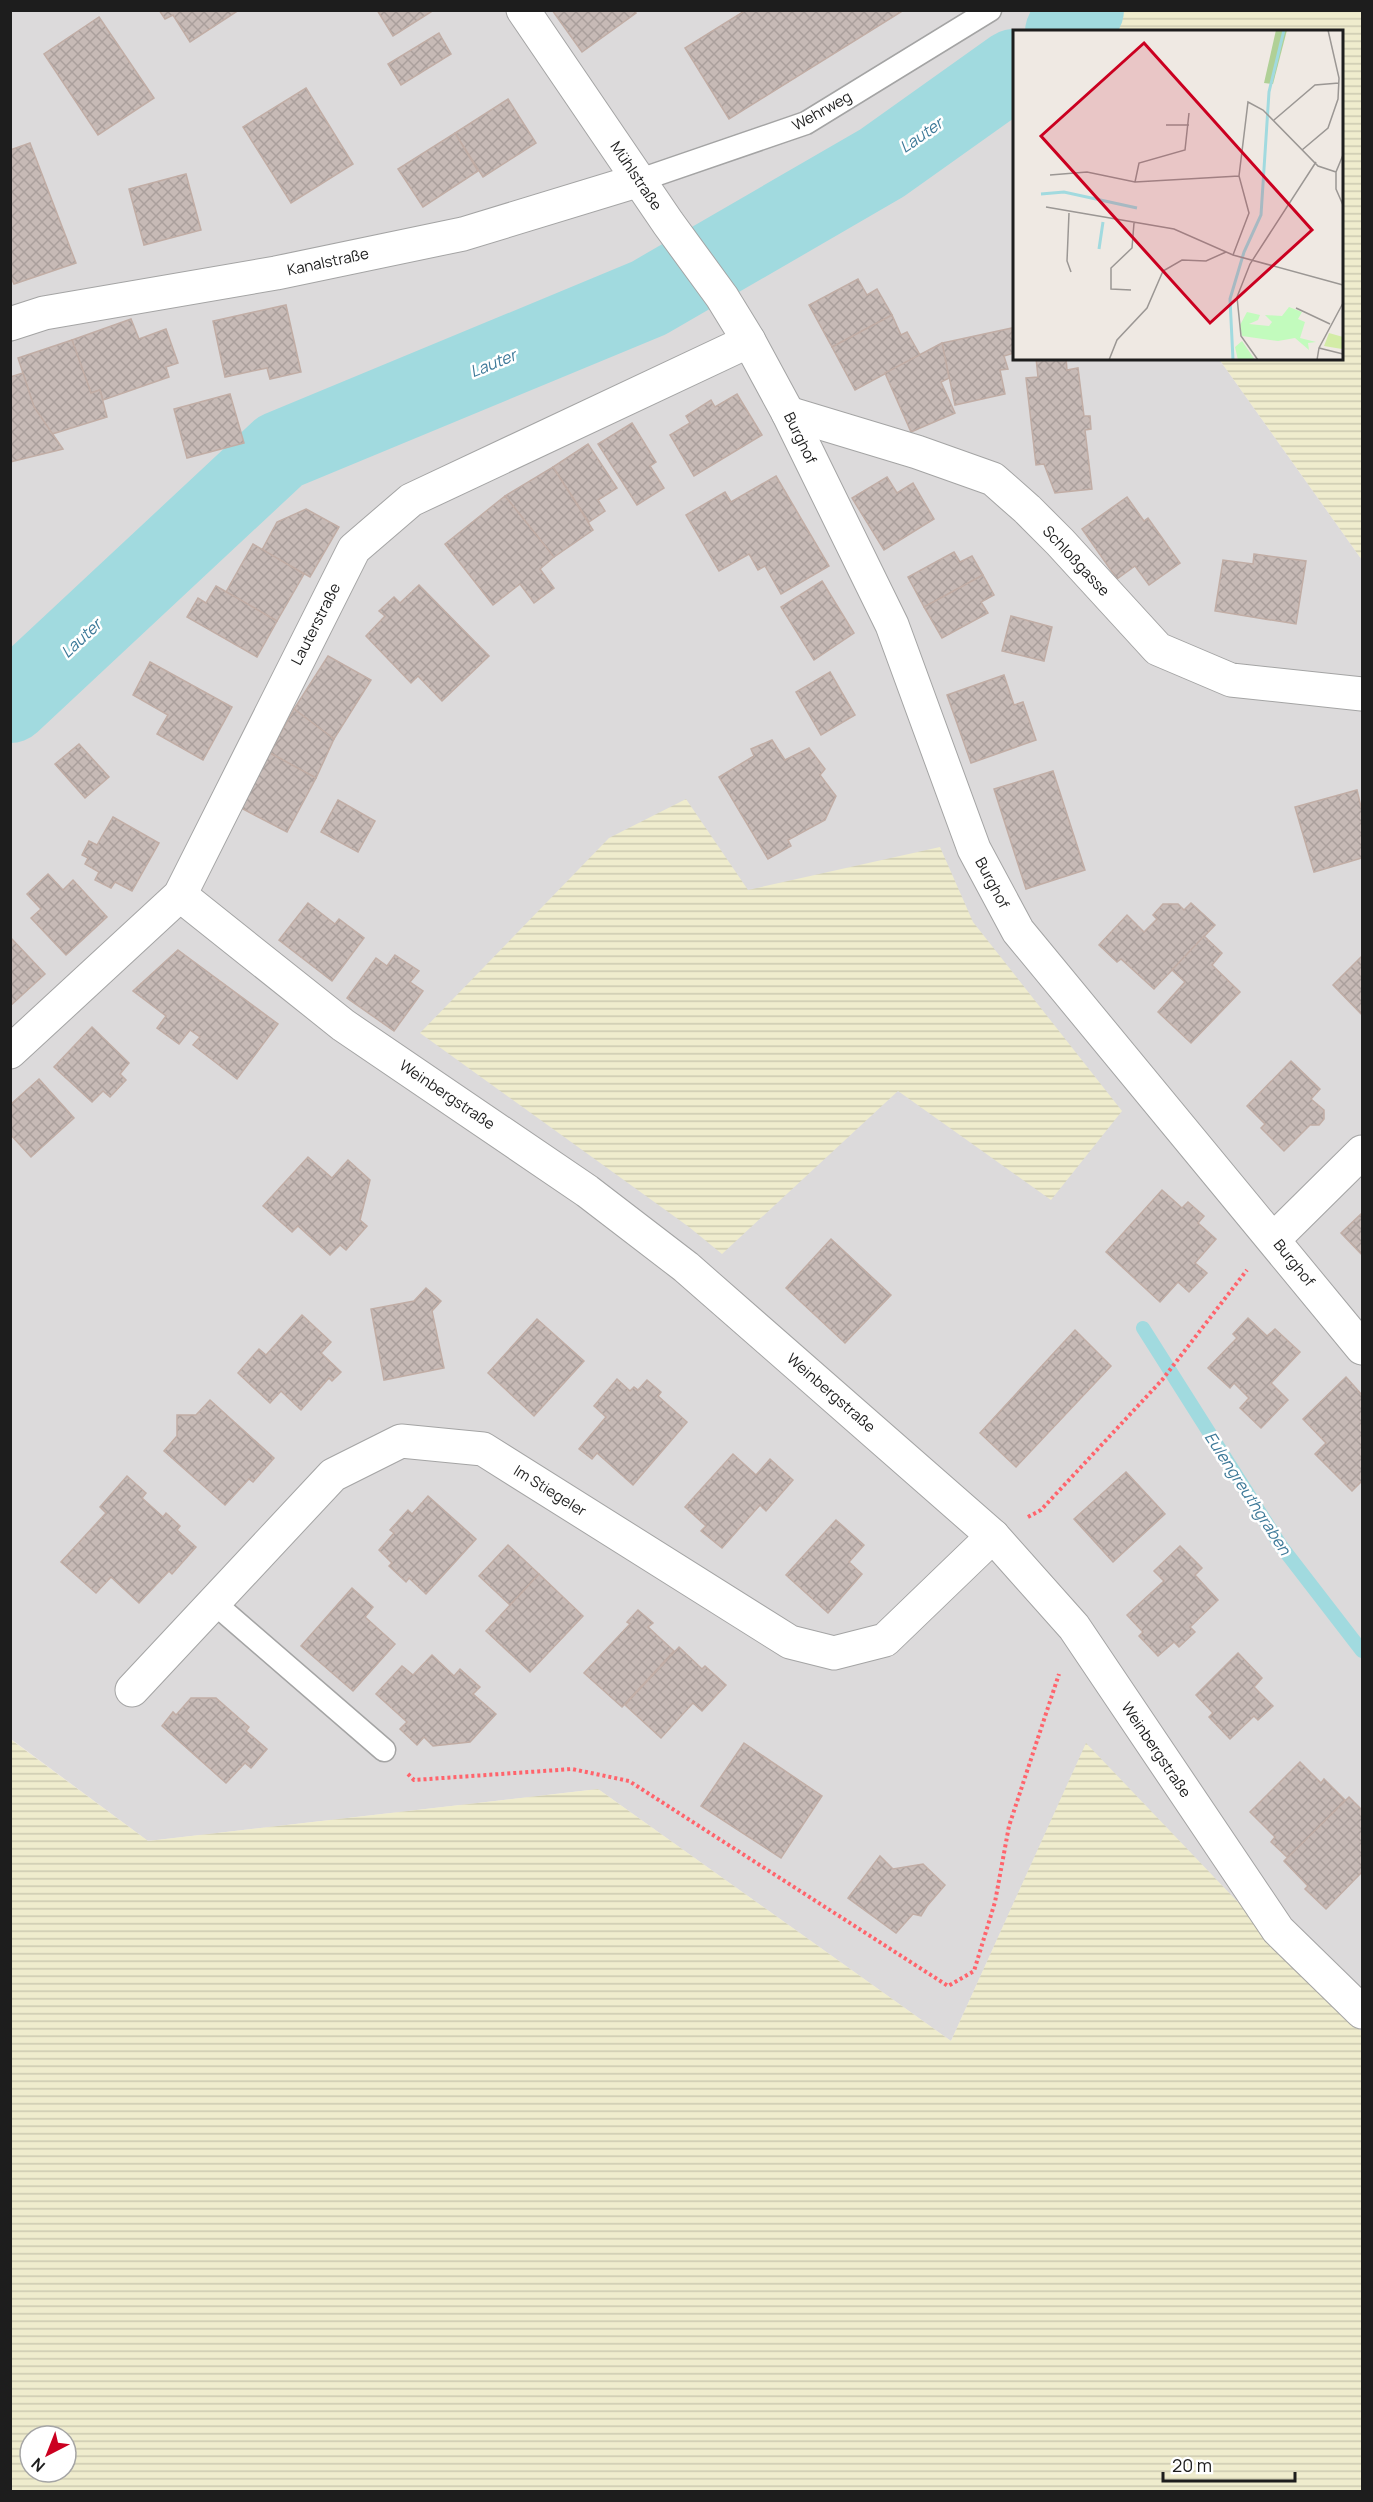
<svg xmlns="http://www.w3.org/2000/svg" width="1373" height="2502" font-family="Manrope,sans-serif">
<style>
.residential{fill:#dcdadb}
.farmland{fill:url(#farmland-rules);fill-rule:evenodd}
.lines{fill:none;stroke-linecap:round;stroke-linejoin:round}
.stream{stroke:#a1dadf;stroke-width:14}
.river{stroke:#a1dadf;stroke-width:80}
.building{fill:url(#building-cross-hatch);stroke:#c1ada5;stroke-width:1.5}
.service-casing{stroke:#a4a4a4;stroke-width:25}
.minor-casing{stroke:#a4a4a4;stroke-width:35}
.path{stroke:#ff646c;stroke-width:4;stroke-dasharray:3 3;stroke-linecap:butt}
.service{stroke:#fff;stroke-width:22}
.minor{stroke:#fff;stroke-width:33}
.labels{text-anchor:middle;stroke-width:5;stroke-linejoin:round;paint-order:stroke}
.street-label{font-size:15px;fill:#1d1d1d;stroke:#fff}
.water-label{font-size:16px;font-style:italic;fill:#3e7a99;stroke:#fff}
.inset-river{fill:none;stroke:#a1dadf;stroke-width:3}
.inset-road{fill:none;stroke:#9b9794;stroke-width:1.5}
.view{fill:#cb0020;fill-opacity:0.15;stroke:#cb0020;stroke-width:3}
.inset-edge{fill:none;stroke:#1d1d1d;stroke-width:3}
</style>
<defs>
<pattern id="farmland-rules" width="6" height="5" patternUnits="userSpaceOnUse" patternTransform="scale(1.5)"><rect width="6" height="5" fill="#efeccd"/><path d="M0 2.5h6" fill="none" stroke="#cccab0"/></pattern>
<pattern id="building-cross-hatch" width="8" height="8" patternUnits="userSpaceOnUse" patternTransform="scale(1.5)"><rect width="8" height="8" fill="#c7bab6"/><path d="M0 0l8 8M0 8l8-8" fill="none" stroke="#aa9f9c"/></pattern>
</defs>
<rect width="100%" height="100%" fill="#efe9e3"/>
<!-- residential -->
<polygon class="residential" points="11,11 1053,11 1038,31 1014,32 1014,66 1012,69 1014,73 1014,358 1219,359 1362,560 1362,2032 1086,1744 951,2041 598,1789 148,1841 11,1739"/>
<!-- farmland -->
<g class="farmland">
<polygon points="1053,11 1362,11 1362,560 1219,359 1342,358 1342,32 1038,31"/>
<polygon points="686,799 748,890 940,847 973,922 1122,1111 1051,1200 898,1091 722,1254 689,1227 420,1033 609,838"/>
<path d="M10,1739L148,1841L598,1789L951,2041L1086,1743L1362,2032V2491H11ZM30,2436H66V2472H30Z"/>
</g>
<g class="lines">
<!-- stream -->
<polyline class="stream" points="1143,1328 1281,1546 1362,1651"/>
<!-- river -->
<g class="river">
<polyline points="1065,32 1084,10"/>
<polyline points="10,703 280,451 649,298 882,163 1014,69"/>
</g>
</g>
<!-- building -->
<g class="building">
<polygon points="159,10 239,10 190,42 173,15 165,19"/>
<polygon points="377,10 434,10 393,36"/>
<polygon points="552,10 634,10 636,13 582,52"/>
<polygon points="746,10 904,10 729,119 685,48"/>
<polygon points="99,17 154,98 98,135 44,54"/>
<polygon points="439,33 451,54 401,85 388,64"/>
<polygon points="306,88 353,164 291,203 243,127"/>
<polygon points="508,99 536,143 483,177 455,133"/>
<polygon points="455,133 478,171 423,207 398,169"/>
<polygon points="30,143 76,263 14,284 10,275 10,150"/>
<polygon points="186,174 201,230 144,245 129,189"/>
<polygon points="858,279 867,295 877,289 892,315 832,347 809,305"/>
<polygon points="286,305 301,372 270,379 267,368 225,377 213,321"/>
<polygon points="892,315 901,335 907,332 920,355 855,390 832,347"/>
<polygon points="131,319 139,339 166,329 178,363 166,367 169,377 103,400 100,390 91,393 72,340"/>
<polygon points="1012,328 1014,353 1004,356 1008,369 1000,370 1005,394 955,405 942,343"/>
<polygon points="72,340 91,393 100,390 107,417 52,434 34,407 18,358"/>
<polygon points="942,343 949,378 941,382 955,413 911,432 885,373"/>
<polygon points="1036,358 1066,358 1067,370 1078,368 1084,416 1090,416 1091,429 1085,430 1092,489 1055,493 1044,464 1036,465 1026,378 1038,377"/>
<polygon points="23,373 34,407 63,449 10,462 10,377"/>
<polygon points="230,394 244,443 187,458 174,409"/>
<polygon points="737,394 762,435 694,476 670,435 690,423 686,416 711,400 715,407"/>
<polygon points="632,423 656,462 650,466 664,488 637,505 598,444"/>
<polygon points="588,444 617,488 598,500 605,511 589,522 553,467"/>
<polygon points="553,467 593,530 554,557 505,496"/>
<polygon points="776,476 829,566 781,594 765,566 758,570 749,554 719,571 686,515 725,492 731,502"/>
<polygon points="887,477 897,493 913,483 934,519 884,550 852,498"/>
<polygon points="505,496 554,557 540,569 554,588 534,603 520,584 493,605 445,544"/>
<polygon points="1127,497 1144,521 1148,518 1180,563 1149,585 1135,566 1117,579 1082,529"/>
<polygon points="306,509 339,527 310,577 262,550 277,522"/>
<polygon points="253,544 304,574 277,621 226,592"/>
<polygon points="954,552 960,562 972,556 983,575 924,607 908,577"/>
<polygon points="1254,554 1306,561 1296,624 1215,611 1223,560 1253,564"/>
<polygon points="983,575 994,595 981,602 988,613 942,638 924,607"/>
<polygon points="822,581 854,633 814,660 781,607"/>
<polygon points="419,585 489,656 442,701 418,676 411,683 366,636 385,616 379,611 394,597 400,603"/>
<polygon points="216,586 277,621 257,657 187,617 198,598 206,603"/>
<polygon points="1011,616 1052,627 1044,661 1002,651"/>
<polygon points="328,656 371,680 334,739 294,709"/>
<polygon points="150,662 232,707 203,760 157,734 168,715 133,695"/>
<polygon points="830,672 855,715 821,735 796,692"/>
<polygon points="1004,675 1014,705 1023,702 1036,740 971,763 947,695"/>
<polygon points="294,709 334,739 316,778 270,753"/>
<polygon points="772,740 785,760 809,748 825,769 820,775 836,796 825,820 788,840 791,846 768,859 719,777 754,756 751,749"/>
<polygon points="79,744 109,777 85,798 55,764"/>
<polygon points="270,753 316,778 287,832 241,808"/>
<polygon points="1053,771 1085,870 1026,889 994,789"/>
<polygon points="1357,790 1362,811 1362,858 1314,872 1295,807"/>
<polygon points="338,800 375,821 358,852 321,832"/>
<polygon points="113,817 159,843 132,891 115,882 111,888 95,880 99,872 85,864 88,858 82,855 89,841 97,845"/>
<polygon points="48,874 63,890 73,880 107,917 66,955 31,918 41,909 27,894"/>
<polygon points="308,903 335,924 339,919 364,938 332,981 279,940"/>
<polygon points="1191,903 1215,925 1154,989 1121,959 1117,962 1099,945 1127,915 1144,932 1157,919 1153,915 1163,904 1178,904 1184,910"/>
<polygon points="1204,936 1222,953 1212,965 1240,992 1191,1043 1158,1012 1185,982 1172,970"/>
<polygon points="10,937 45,974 10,1006"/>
<polygon points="178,950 278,1024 237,1079 193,1045 200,1037 190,1030 179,1044 157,1028 166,1016 133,991"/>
<polygon points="395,955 419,971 410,982 423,991 394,1031 347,998 376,958 387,966"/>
<polygon points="1362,956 1362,1015 1333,985"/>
<polygon points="92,1027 129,1063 120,1074 126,1080 110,1097 103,1091 92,1102 54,1067"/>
<polygon points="1291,1061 1320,1089 1311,1099 1324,1110 1324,1119 1319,1125 1310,1125 1284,1151 1261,1128 1265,1124 1247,1106"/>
<polygon points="39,1079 74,1118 31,1157 10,1134 10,1105"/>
<polygon points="308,1157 332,1178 348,1160 370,1180 360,1220 367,1226 346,1250 340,1245 330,1255 298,1226 292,1232 263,1206"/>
<polygon points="1162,1190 1182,1208 1188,1202 1204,1216 1198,1223 1216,1239 1195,1263 1207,1273 1189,1292 1178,1282 1160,1302 1106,1252"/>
<polygon points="1362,1213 1362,1255 1341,1233"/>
<polygon points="831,1239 891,1295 845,1343 786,1288"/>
<polygon points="426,1288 441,1301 432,1311 444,1368 384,1380 371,1309 414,1301"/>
<polygon points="302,1315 331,1342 321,1353 341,1372 332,1381 329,1378 301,1410 281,1391 270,1403 238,1373 259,1349 266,1355"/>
<polygon points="1248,1318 1267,1336 1275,1329 1300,1352 1271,1383 1288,1400 1261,1428 1240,1408 1249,1398 1234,1383 1230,1388 1208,1368 1237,1338 1233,1334"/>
<polygon points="537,1319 584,1361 534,1416 488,1373"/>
<polygon points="1075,1330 1111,1366 1016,1467 980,1433"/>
<polygon points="1346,1377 1362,1395 1362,1481 1352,1491 1315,1454 1326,1443 1303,1419"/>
<polygon points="617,1379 630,1391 634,1387 638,1390 647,1380 661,1392 658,1396 687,1422 633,1485 597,1453 592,1459 579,1449 606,1417 594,1406"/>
<polygon points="210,1400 274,1458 253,1482 249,1479 225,1505 164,1451 177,1436 177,1415 196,1415"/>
<polygon points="733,1454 756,1475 770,1459 793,1480 766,1511 760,1505 722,1548 701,1531 706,1526 685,1507"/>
<polygon points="1126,1472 1165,1514 1113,1562 1074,1519"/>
<polygon points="127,1476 146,1493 142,1498 163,1517 166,1513 180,1526 177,1530 196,1547 172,1574 169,1571 139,1603 111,1577 96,1593 61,1562 106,1513 100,1507"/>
<polygon points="428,1496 476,1539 426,1594 409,1578 406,1582 389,1566 392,1563 379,1550 394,1533 390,1530 408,1510 412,1514"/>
<polygon points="836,1520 864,1545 849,1562 862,1574 828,1613 786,1575"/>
<polygon points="508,1545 539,1574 510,1605 479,1576"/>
<polygon points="1180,1546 1202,1568 1195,1575 1218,1600 1190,1627 1195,1632 1179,1647 1174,1642 1158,1656 1139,1636 1143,1632 1127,1615 1164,1581 1154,1571"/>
<polygon points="539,1574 583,1616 530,1672 486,1631"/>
<polygon points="352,1588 373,1607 365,1617 395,1644 353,1691 301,1646"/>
<polygon points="638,1610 653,1623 648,1627 674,1651 622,1707 584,1673 630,1624 627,1622"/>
<polygon points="679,1647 702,1669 705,1666 726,1685 702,1711 693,1703 661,1738 625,1705"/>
<polygon points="1238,1653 1262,1678 1254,1687 1273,1706 1258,1720 1254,1716 1230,1739 1209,1717 1213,1713 1196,1695"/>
<polygon points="432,1655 454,1676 460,1669 480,1687 473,1694 496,1714 470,1742 433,1746 424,1737 417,1745 400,1729 407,1722 376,1694 402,1666 413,1675"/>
<polygon points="191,1698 216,1698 249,1727 246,1731 267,1749 251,1768 245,1763 226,1783 162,1726 173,1712 176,1715"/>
<polygon points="744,1743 822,1796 781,1858 701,1806"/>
<polygon points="1300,1762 1321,1783 1324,1779 1345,1800 1288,1858 1271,1842 1275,1837 1250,1812"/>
<polygon points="1349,1797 1362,1810 1362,1872 1326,1909 1305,1889 1308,1886 1284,1861"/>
<polygon points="880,1856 893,1869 923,1864 945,1885 927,1906 921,1916 913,1914 896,1933 848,1898"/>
</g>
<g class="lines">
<defs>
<g id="service">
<polyline points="640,180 806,123 990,10"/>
<polyline points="213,1602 384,1750"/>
</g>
<g id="minor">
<polyline points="523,10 668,223 722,297 749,341 788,413 892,625 974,849 1018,931 1362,1348"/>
<polyline points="10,324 44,313 276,273 463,234 640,180"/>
<polyline points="788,413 917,452 993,479 1027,509 1060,542 1158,649 1231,680 1362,694"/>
<polyline points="180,895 343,1025 587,1191 686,1267 993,1536 1074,1627 1278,1930 1362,2012"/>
<polyline points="10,1052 180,895 354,549 411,500 749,341"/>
<polyline points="1274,1239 1362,1152"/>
<polyline points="132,1690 333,1475 401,1441 483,1449 790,1642 834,1653 885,1640 993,1536"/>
</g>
</defs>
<!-- service casing -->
<use href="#service" class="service-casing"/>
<!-- minor casing -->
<use href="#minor" class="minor-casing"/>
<!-- path -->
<g class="path">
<polyline points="1028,1517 1041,1510 1162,1380 1247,1270"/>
<polyline points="408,1774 414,1780 572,1769 629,1781 948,1986 974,1971 995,1902 1009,1826 1059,1674"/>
</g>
<!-- service -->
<use href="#service" class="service"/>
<!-- minor -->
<use href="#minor" class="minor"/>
</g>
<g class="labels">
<!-- street labels -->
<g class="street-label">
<text transform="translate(822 111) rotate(-29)" y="5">Wehrweg</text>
<text transform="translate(636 176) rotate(56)" y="5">Mühlstraße</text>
<text transform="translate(328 262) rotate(-12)" y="5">Kanalstraße</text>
<text transform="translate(800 438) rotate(64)" y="5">Burghof</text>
<text transform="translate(1076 561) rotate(47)" y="5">Schloßgasse</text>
<text transform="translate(316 624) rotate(-63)" y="5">Lauterstraße</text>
<text transform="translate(992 883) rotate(62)" y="5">Burghof</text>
<text transform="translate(447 1095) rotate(34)" y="5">Weinbergstraße</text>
<text transform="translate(1294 1263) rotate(51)" y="5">Burghof</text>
<text transform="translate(831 1393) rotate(41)" y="5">Weinbergstraße</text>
<text transform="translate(550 1491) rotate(32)" y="5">Im Stiegeler</text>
<text transform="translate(1156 1750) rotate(56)" y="5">Weinbergstraße</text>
</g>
<!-- water labels -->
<g class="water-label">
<text transform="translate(921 135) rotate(-35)" y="6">Lauter</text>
<text transform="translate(493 363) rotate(-22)" y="6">Lauter</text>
<text transform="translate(81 638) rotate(-43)" y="6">Lauter</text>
<text transform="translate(1248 1493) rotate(57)" y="6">Eulengreuthgraben</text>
</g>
</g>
<!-- overview -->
<g transform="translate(1013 30)">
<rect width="330" height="330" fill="#efe9e3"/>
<path d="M263,0H274L260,54L251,53Z" fill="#b0d096"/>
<path d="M276,277L289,282L285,289L292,292L287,308L303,312L295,313L296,320L282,308L265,311L229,306L227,295L234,282L247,285L245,290L236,294L256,296L259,292L252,285L269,286ZM229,311L242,330H225L222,317Z" fill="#c2fbbd"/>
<path d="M316,303L330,307L329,319L311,316Z" fill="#d3eca6"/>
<path class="inset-river" d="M28,164L51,162L124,178M86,219L90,192M220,330L217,269L231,222L248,185L256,62L271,0"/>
<path class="inset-road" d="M261,90L302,55L326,53M153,95H176M289,120L315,98L325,69L326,48L315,0M330,125L323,142V159L330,175M37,145L74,142L122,152L226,146M122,152L126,133L172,120L176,83M33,177L161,199L220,225L330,255M56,183L54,231L58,242M220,225L236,183L226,146L235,72L250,80L305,136L323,142M118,260L98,259V238L119,218L121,193M283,278L317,294M306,318L330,324M96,330L104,310L134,278L150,241L169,230L193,231L213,222M245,330L228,306L224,267L237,234L303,132M304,330L306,318L330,273"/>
<path class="view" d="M131,13L299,200L197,293L28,106Z"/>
<rect width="330" height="330" class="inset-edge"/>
</g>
<!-- border -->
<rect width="1373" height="2502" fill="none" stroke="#1d1d1d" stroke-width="24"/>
<!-- north arrow -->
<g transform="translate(48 2454) rotate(222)"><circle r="28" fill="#ffffff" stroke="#a5a5a5" stroke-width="1.5"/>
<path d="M0-4.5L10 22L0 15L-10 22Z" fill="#cb0020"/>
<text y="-9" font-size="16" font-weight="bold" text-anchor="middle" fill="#1d1d1d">N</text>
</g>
<!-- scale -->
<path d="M1163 2472v9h132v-9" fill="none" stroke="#1d1d1d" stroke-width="3"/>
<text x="1172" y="2472" font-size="18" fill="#1d1d1d" stroke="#ffffff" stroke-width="4.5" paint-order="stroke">20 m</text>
</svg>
